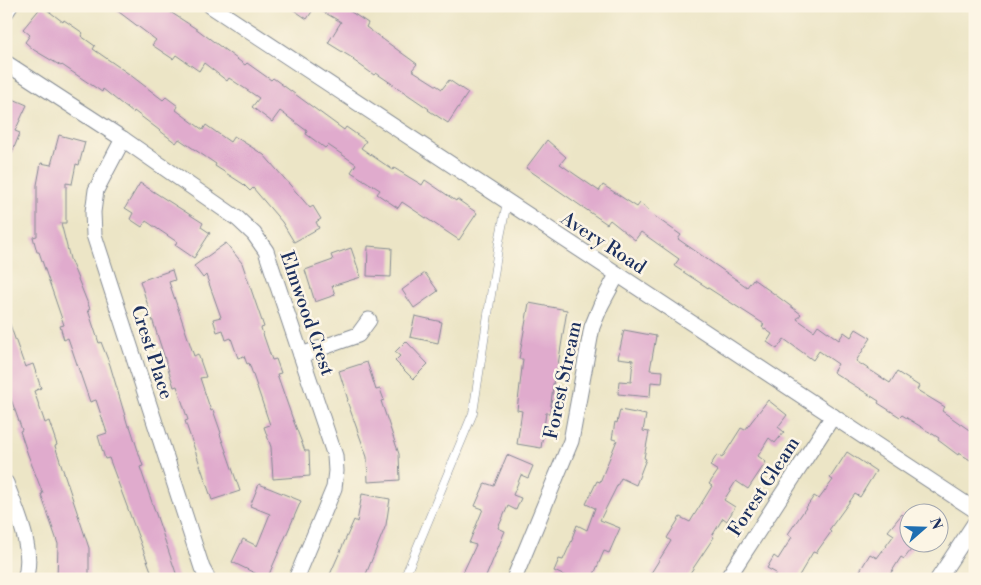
<svg xmlns="http://www.w3.org/2000/svg" width="981" height="585" font-family="'Libre Bodoni',serif">
<style>
.building{fill:#e0abcd}
.lines{fill:none;stroke-linecap:round;stroke-linejoin:round}
.service-casing{stroke:#848a92;stroke-width:9}
.minor-casing{stroke:#848a92;stroke-width:17}
.service{stroke:#fff;stroke-width:8}
.minor{stroke:#fff;stroke-width:15}
.labels{text-anchor:middle;stroke-width:5;stroke-linejoin:round;paint-order:stroke}
.street-label{font-size:19px;fill:#1b2f5e;stroke:#fcf5e5}
</style>
<rect width="100%" height="100%" fill="#fcf5e5"/>
<filter id="ink" filterUnits="userSpaceOnUse"><feTurbulence type="fractalNoise" baseFrequency=".02" numOctaves="2"/><feDisplacementMap in="SourceGraphic" scale="10" xChannelSelector="R" yChannelSelector="G"/><feConvolveMatrix kernelMatrix="1 2 1 2 8 2 1 2 1" color-interpolation-filters="sRGB"/></filter>
<filter id="wash" filterUnits="userSpaceOnUse"><feTurbulence type="fractalNoise" baseFrequency=".0096" numOctaves="4" result="noise"/><feDisplacementMap in="SourceGraphic" scale="20" xChannelSelector="R" yChannelSelector="G"/><feGaussianBlur stdDeviation="1.12" result="paint"/><feColorMatrix in="noise" values="0 0 0 0 0 0 0 0 0 0 0 0 0 0 0 0 0 1.4 0 .05"/><feComposite in="paint" operator="in"/></filter>
<g filter="url(#wash)">
<rect width="100%" height="100%" fill="#ece5c6"/>
<g id="blocks">
<!-- building -->
<g class="building">
<polygon points="42,6 63,22 64,20 83,33 81,36 95,46 93,49 129,74 163,100 166,97 178,106 176,110 203,130 206,125 230,142 234,136 264,155 310,208 313,206 321,219 316,222 319,228 294,242 282,222 253,188 250,191 243,184 215,166 216,164 179,139 176,143 134,111 133,113 103,89 102,92 62,65 61,66 34,50 25,42 30,35 23,29"/>
<polygon points="111,6 161,6 198,30 245,65 247,63 271,80 273,78 344,130 346,127 366,141 361,148 393,170 394,168 422,185 425,180 456,201 457,199 477,213 459,240 402,202 398,208 377,194 380,190 351,172 356,164 328,145 325,148 306,134 307,131 280,111 272,122 252,107 259,98 229,78 227,81 204,63 199,71 176,55 173,59 152,45 156,40"/>
<polygon points="288,6 339,6 348,10 368,23 366,27 417,64 412,70 442,89 449,80 468,93 448,123 428,110 429,109 376,73 374,75 353,60 354,59 328,43 341,22 315,7 307,19"/>
<polygon points="6,96 27,105 15,131 20,133 7,165"/>
<polygon points="59,135 85,142 79,165 76,164 72,184 66,183 66,223 61,223 70,259 90,309 88,310 99,343 101,342 110,365 128,426 130,426 143,466 140,467 178,579 154,579 109,458 105,459 98,436 107,433 96,400 90,402 68,338 64,340 60,326 64,325 39,252 37,252 33,237 37,236 37,185 41,163 51,165"/>
<polygon points="547,140 566,157 560,164 599,191 603,185 637,207 640,203 654,216 681,235 678,239 747,287 753,279 773,293 801,314 797,319 814,331 818,325 839,340 844,332 851,337 856,329 871,338 856,361 890,383 897,372 919,386 917,390 945,407 942,411 975,434 975,463 959,453 958,455 938,440 939,438 902,415 900,417 878,403 879,401 833,372 838,364 819,351 813,360 784,339 777,349 767,342 772,334 762,327 764,324 674,266 679,259 641,232 635,240 610,220 607,224 526,168"/>
<polygon points="140,183 203,223 201,227 210,233 194,258 175,245 177,242 146,221 142,227 130,219 133,213 125,208"/>
<polygon points="226,243 242,263 264,327 261,328 272,360 276,359 281,373 277,374 292,417 305,451 309,451 310,476 273,479 271,447 264,427 270,425 249,363 247,364 244,356 238,358 231,338 226,340 223,330 217,332 213,319 221,317 206,275 203,278 194,266"/>
<polygon points="368,246 392,248 391,277 367,276"/>
<polygon points="351,248 361,277 332,286 335,295 315,302 305,270 333,260 331,255"/>
<polygon points="172,270 175,280 169,282 194,356 198,354 206,377 200,378 211,411 213,410 221,433 220,434 240,491 212,500 185,421 188,420 177,386 174,387 140,281"/>
<polygon points="425,273 438,291 414,308 402,290"/>
<polygon points="529,303 567,310 556,377 554,377 550,413 546,413 541,448 517,444 522,411 517,410 523,359 519,359"/>
<polygon points="415,316 442,322 438,343 410,337"/>
<polygon points="8,319 25,367 33,364 41,388 34,391 45,423 49,421 57,445 55,446 89,548 89,579 57,578 58,544 41,494 43,494 28,455 20,431 22,430 6,385 6,320"/>
<polygon points="624,330 656,336 650,370 663,371 662,383 651,382 650,397 618,394 619,381 631,382 633,360 618,358"/>
<polygon points="406,341 428,364 413,379 395,361 400,356 395,352"/>
<polygon points="367,362 376,390 380,389 384,400 381,401 399,454 400,480 368,482 367,457 347,401 348,400 339,371"/>
<polygon points="768,400 787,415 778,427 784,432 775,443 769,438 758,456 766,462 748,489 736,481 724,500 735,507 727,521 723,518 712,536 714,537 686,579 659,579 651,573 671,541 667,538 680,517 690,522 712,486 709,484 718,471 710,466 717,455 722,458 741,428 745,430"/>
<polygon points="620,410 646,415 643,431 649,432 644,458 646,459 636,485 621,478 600,520 620,528 609,553 604,551 592,579 572,579 554,571 559,559 563,560 573,538 572,538 577,525 587,530 595,508 586,504 597,481 600,482 617,440 612,439 615,422 617,423"/>
<polygon points="847,452 876,471 860,497 855,494 829,530 831,532 816,553 813,552 797,579 772,579 776,573 767,568 774,556 778,559 792,537 788,534 814,496 819,499 833,480 830,478"/>
<polygon points="507,455 533,466 528,478 521,475 513,495 521,498 516,510 508,506 498,528 505,531 485,579 460,579 476,545 469,543 483,509 475,506 485,483 494,486"/>
<polygon points="259,484 301,501 267,579 232,562 243,539 257,546 270,514 250,506"/>
<polygon points="362,494 390,499 386,525 364,579 328,579 354,520 357,522"/>
<polygon points="902,514 908,520 908,542 917,542 904,559 901,557 887,579 855,579 870,554 877,558 894,535 888,531"/>
</g>
</g>
</g>
<g filter="url(#ink)">
<use href="#blocks" fill-opacity="0" stroke="#848a92" stroke-width="1"/>
<g class="lines">
<defs>
<polyline id="service" points="404,579 473,413 499,242 507,202"/>
<g id="minor">
<polyline points="211,6 975,510"/>
<polyline points="6,12 10,6"/>
<polyline points="6,63 123,139 238,219 254,234 266,251 335,456 336,471 334,488 296,579"/>
<polyline points="123,139 96,190 93,212 94,235 202,568 208,579"/>
<polyline points="301,355 358,335 369,320"/>
<path d="M6,483C16,511 35,548 25,579"/>
<polyline points="514,579 571,441 592,327 601,305 617,275"/>
<polyline points="727,579 833,416"/>
<polyline points="938,579 975,523"/>
</g>
</defs>
<!-- service casing -->
<use href="#service" class="service-casing"/>
<!-- minor casing -->
<use href="#minor" class="minor-casing"/>
<!-- service -->
<use href="#service" class="service"/>
<!-- minor -->
<use href="#minor" class="minor"/>
</g>
</g>
<g class="labels">
<!-- street labels -->
<g class="street-label">
<text transform="translate(604 242) rotate(33)" y="7">Avery Road</text>
<text transform="translate(308 313) rotate(71)" y="7">Elmwood Crest</text>
<text transform="translate(153 352) rotate(72)" y="7">Crest Place</text>
<text transform="translate(562 380) rotate(-78)" y="7">Forest Stream</text>
<text transform="translate(763 486) rotate(-57)" y="7">Forest Gleam</text>
</g>
</g>
<!-- margin -->
<rect width="981" height="585" fill="none" stroke="#fcf5e5" stroke-width="25"/>
<!-- north arrow -->
<g transform="translate(924 528) rotate(70)"><circle r="24" fill="#fcf5e5" stroke="#a2a6af"/>
<path d="M0-4L9 19L0 12L-9 19Z" fill="#1f6fb2"/>
<text y="-8" font-size="14" font-weight="bold" text-anchor="middle" fill="#1b2f5e">N</text>
</g>
</svg>
